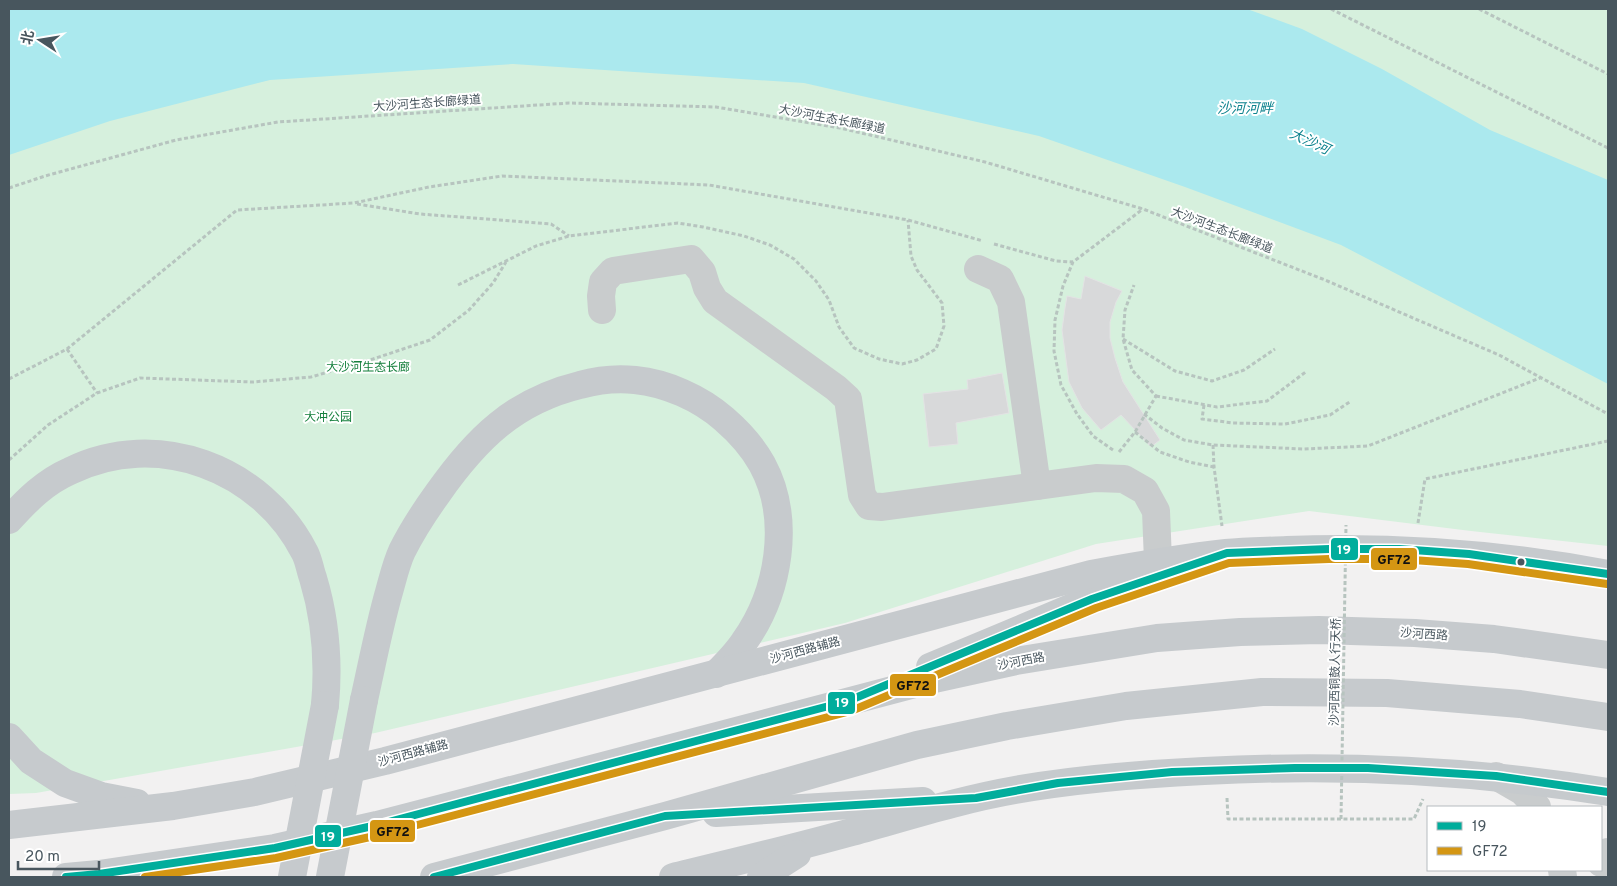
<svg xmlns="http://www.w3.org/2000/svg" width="1617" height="886" font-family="Overpass,'Noto Sans SC',sans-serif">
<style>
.green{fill:#d6f0dd}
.water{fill:#abe9ee}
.building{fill:#d8d9da;stroke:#e3e3e4}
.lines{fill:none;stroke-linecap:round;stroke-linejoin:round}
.path{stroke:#b7c4bf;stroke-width:3;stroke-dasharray:4 2.5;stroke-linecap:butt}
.minor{stroke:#c9cccd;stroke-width:28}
.major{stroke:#c6cacd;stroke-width:28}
.path-bridge{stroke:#b7c4bf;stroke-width:3;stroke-dasharray:4 2.5;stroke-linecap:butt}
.major-bridge{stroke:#c6cacd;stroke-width:28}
.bus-1-casing{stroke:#fff;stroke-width:11}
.bus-2-casing{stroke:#fff;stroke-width:11}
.bus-1{stroke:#01ad9c;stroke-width:8}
.bus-2{stroke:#d49613;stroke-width:8}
.bus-dot{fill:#48565e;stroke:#fff;stroke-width:2}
.labels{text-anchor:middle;stroke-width:4;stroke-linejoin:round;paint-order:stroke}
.street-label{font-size:12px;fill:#48565e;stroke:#fff}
.park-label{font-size:12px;fill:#17803e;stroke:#fff}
.water-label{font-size:14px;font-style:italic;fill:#0d838e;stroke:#fff}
.line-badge{stroke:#fff;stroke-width:2}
.badge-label{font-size:14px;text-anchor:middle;font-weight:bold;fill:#fff}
.pale-badge-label{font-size:14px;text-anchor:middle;font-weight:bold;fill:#111}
</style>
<rect width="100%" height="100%" fill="#f2f1f1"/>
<!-- green -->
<polygon class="green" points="9,9 1608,9 1608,546 1471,531 1309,511 1096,544 845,623 375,733 36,793 9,794"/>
<!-- water -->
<polygon class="water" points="9,9 1247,9 1302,29 1382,69 1490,130 1608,180 1608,384 1341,245 1185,187 1039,136 804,83 513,64 270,80 110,121 9,155"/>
<!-- building -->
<g class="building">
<polygon points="1085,276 1122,291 1116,302 1110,322 1110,338 1115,358 1123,382 1160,440 1151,447 1121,415 1101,430 1082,408 1069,382 1062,330 1065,308 1067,296 1081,299"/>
<polygon points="1002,373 1009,413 956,423 958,444 929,447 923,394 968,389 967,380"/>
</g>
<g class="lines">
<!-- path -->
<g class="path">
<polyline points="1331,9 1608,148"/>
<polyline points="1479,9 1608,74"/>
<polyline points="9,188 45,176 176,140 278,122 569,103 716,107 840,128 985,162 1143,209 1325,280 1499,355 1608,414"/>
<polyline points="357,204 420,214 551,224 569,236"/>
<polyline points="994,244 1056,261 1073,262"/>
<polyline points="458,285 536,246 569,236 678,223 703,227 744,236 770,245 794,259 816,281 829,300 839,327 854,348 879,359 902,364 917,360 936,349 944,326 942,303 917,270 911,256 908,220"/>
<polyline points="1123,339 1175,371 1212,381 1244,370 1275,349"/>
<polyline points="67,349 97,393"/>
<polyline points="9,379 67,349 237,210 354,203 429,187 502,176 709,185 908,220 983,241"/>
<polyline points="1156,396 1217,407 1267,401 1307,371"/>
<polyline points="1204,405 1202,419 1233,423 1285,424 1330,415 1351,401"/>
<polyline points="1144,414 1162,428 1184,440 1213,445 1304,449 1368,446 1540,378"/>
<polyline points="1135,432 1160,452 1189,462 1214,467"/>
<polyline points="1213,445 1214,467 1222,526"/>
<polyline points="1113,450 1093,436 1077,414 1061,385 1054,351 1055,320 1063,286 1073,262 1143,209"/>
<polyline points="1119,452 1135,432 1156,396 1132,370 1123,339 1125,310 1134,285"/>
<polyline points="9,460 48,425 97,393 140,378 253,382 311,377 373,359 430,340 469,310 493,283 506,262"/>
<polyline points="1418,523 1425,479 1608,441"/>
<polyline points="1227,798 1228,819 1414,819 1423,799"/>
</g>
<!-- minor -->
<g class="minor">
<polyline points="978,269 1000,279 1011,302 1037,486"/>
<polyline points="602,310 601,296 603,282 613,271 691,259 702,272 707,288 715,301 836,388 848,399 862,495 869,506 882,507 1096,478 1124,479 1145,491 1156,511 1158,561"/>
<polyline points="1496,776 1522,791 1537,807"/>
<polyline points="1601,863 1608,852"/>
<polyline points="1562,870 1563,877"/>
</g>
<!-- major -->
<g class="major">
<path d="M9,520C27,500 45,482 70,471C157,428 262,468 305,553C309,561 310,570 313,578C326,621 329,661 325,705"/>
<polyline points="930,667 1092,599 1164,575"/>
<path d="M364,700C372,664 379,627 389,592C393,578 396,564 402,551C412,531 425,511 438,493C476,439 514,401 580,385C598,380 617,378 635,380C666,383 700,398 724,419C739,432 752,446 762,464C792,519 779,593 744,642C736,654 726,664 716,674"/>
<polyline points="9,737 31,761 65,783 101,796 137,803"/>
<polyline points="716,813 923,801"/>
<path d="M9,825L173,806L255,792L385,761L1091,574C1135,566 1180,558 1226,553C1246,551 1266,551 1287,550C1395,546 1502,554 1608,574"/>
<polyline points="66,877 99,874 275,848 377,825 477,799 934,679 1016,661 1157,638 1240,632 1319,630 1415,633 1494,639 1608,655"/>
<polyline points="434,877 665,816 917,745 1007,726 1126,706 1262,692 1387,693 1520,704 1608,717"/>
<path d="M673,877C731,863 790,849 848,833C903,818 958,800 1015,790C1077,779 1141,774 1204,771C1340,764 1474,770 1608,792"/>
<polyline points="761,877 797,854"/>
</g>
<!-- path-bridge -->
<polyline class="path-bridge" points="1341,819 1346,525"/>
<!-- major-bridge -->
<g class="major-bridge">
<polyline points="292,877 325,705"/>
<polyline points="330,877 364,700"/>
</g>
<defs>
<g id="bus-1">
<polyline points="66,877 99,874 275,848 377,825 848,701 1092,599 1227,553 1329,549 1399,549 1469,554 1608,574"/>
<polyline points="434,877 665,816 976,798 1058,783 1172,772 1295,768 1368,768 1496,776 1608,792"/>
</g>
<polyline id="bus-2" points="145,877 276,858 379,835 851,711 1096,608 1229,563 1329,559 1399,559 1468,564 1607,584"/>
</defs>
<!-- bus-1 casing -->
<use href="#bus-1" class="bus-1-casing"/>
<!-- bus-2 casing -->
<use href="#bus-2" class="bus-2-casing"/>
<!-- bus-1 -->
<use href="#bus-1" class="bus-1"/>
<!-- bus-2 -->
<use href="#bus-2" class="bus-2"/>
</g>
<!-- markers -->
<circle class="bus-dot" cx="1521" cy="562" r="4.5"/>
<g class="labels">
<!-- street labels -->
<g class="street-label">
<text transform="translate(427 103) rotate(-4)" y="4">大沙河生态长廊绿道</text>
<text transform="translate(832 119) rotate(11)" y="4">大沙河生态长廊绿道</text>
<text transform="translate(1222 230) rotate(21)" y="4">大沙河生态长廊绿道</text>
<text transform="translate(1424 634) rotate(4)" y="4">沙河西路</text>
<text transform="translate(805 650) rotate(-15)" y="4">沙河西路辅路</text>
<text transform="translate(1021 661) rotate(-11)" y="4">沙河西路</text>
<text transform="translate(1335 672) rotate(-89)" y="4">沙河西铜鼓人行天桥</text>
<text transform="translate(413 753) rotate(-15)" y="4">沙河西路辅路</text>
</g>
<!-- park labels -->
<g class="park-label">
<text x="368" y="371">大沙河生态长廊</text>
<text x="328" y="421">大冲公园</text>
</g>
<!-- water labels -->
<g class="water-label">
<text x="1245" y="113">沙河河畔</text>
<text transform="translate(1310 141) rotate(25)" y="5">大沙河</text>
</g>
</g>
<g class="line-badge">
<rect x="1330" y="537" width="29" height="24" rx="5" fill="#01ad9c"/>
<rect x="1370" y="547" width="48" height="24" rx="5" fill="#d49613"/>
<rect x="889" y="673" width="48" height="24" rx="5" fill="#d49613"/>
<rect x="827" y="691" width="29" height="24" rx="5" fill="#01ad9c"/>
<rect x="369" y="819" width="47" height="24" rx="5" fill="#d49613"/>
<rect x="314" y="824" width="28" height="24" rx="5" fill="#01ad9c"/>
</g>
<g class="badge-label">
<text x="1344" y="554">19</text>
<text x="842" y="707">19</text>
<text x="328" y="841">19</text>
</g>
<g class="pale-badge-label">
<text x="1394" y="564">GF72</text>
<text x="913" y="690">GF72</text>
<text x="393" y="836">GF72</text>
</g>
<!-- border -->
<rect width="1617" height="886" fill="none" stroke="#48565e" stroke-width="20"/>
<!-- legend -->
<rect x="1427" y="806" width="175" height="65" fill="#ffffff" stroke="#b6bbbf"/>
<rect x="1437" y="822" width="25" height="8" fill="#01ad9c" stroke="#b6bbbf"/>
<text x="1472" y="831" font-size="15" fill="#48565e">19</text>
<rect x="1437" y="847" width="25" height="8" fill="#d49613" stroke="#b6bbbf"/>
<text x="1472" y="856" font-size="15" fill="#48565e">GF72</text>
<!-- north arrow -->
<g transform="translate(40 40) rotate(282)" stroke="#ffffff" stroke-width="4" paint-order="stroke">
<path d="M0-4L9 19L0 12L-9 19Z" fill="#48565e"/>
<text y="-8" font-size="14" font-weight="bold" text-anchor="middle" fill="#48565e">北</text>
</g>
<!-- scale -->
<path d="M18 861v8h81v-8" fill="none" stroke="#48565e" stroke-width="2.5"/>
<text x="25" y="861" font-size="15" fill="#48565e" stroke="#ffffff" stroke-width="4" paint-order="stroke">20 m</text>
</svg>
